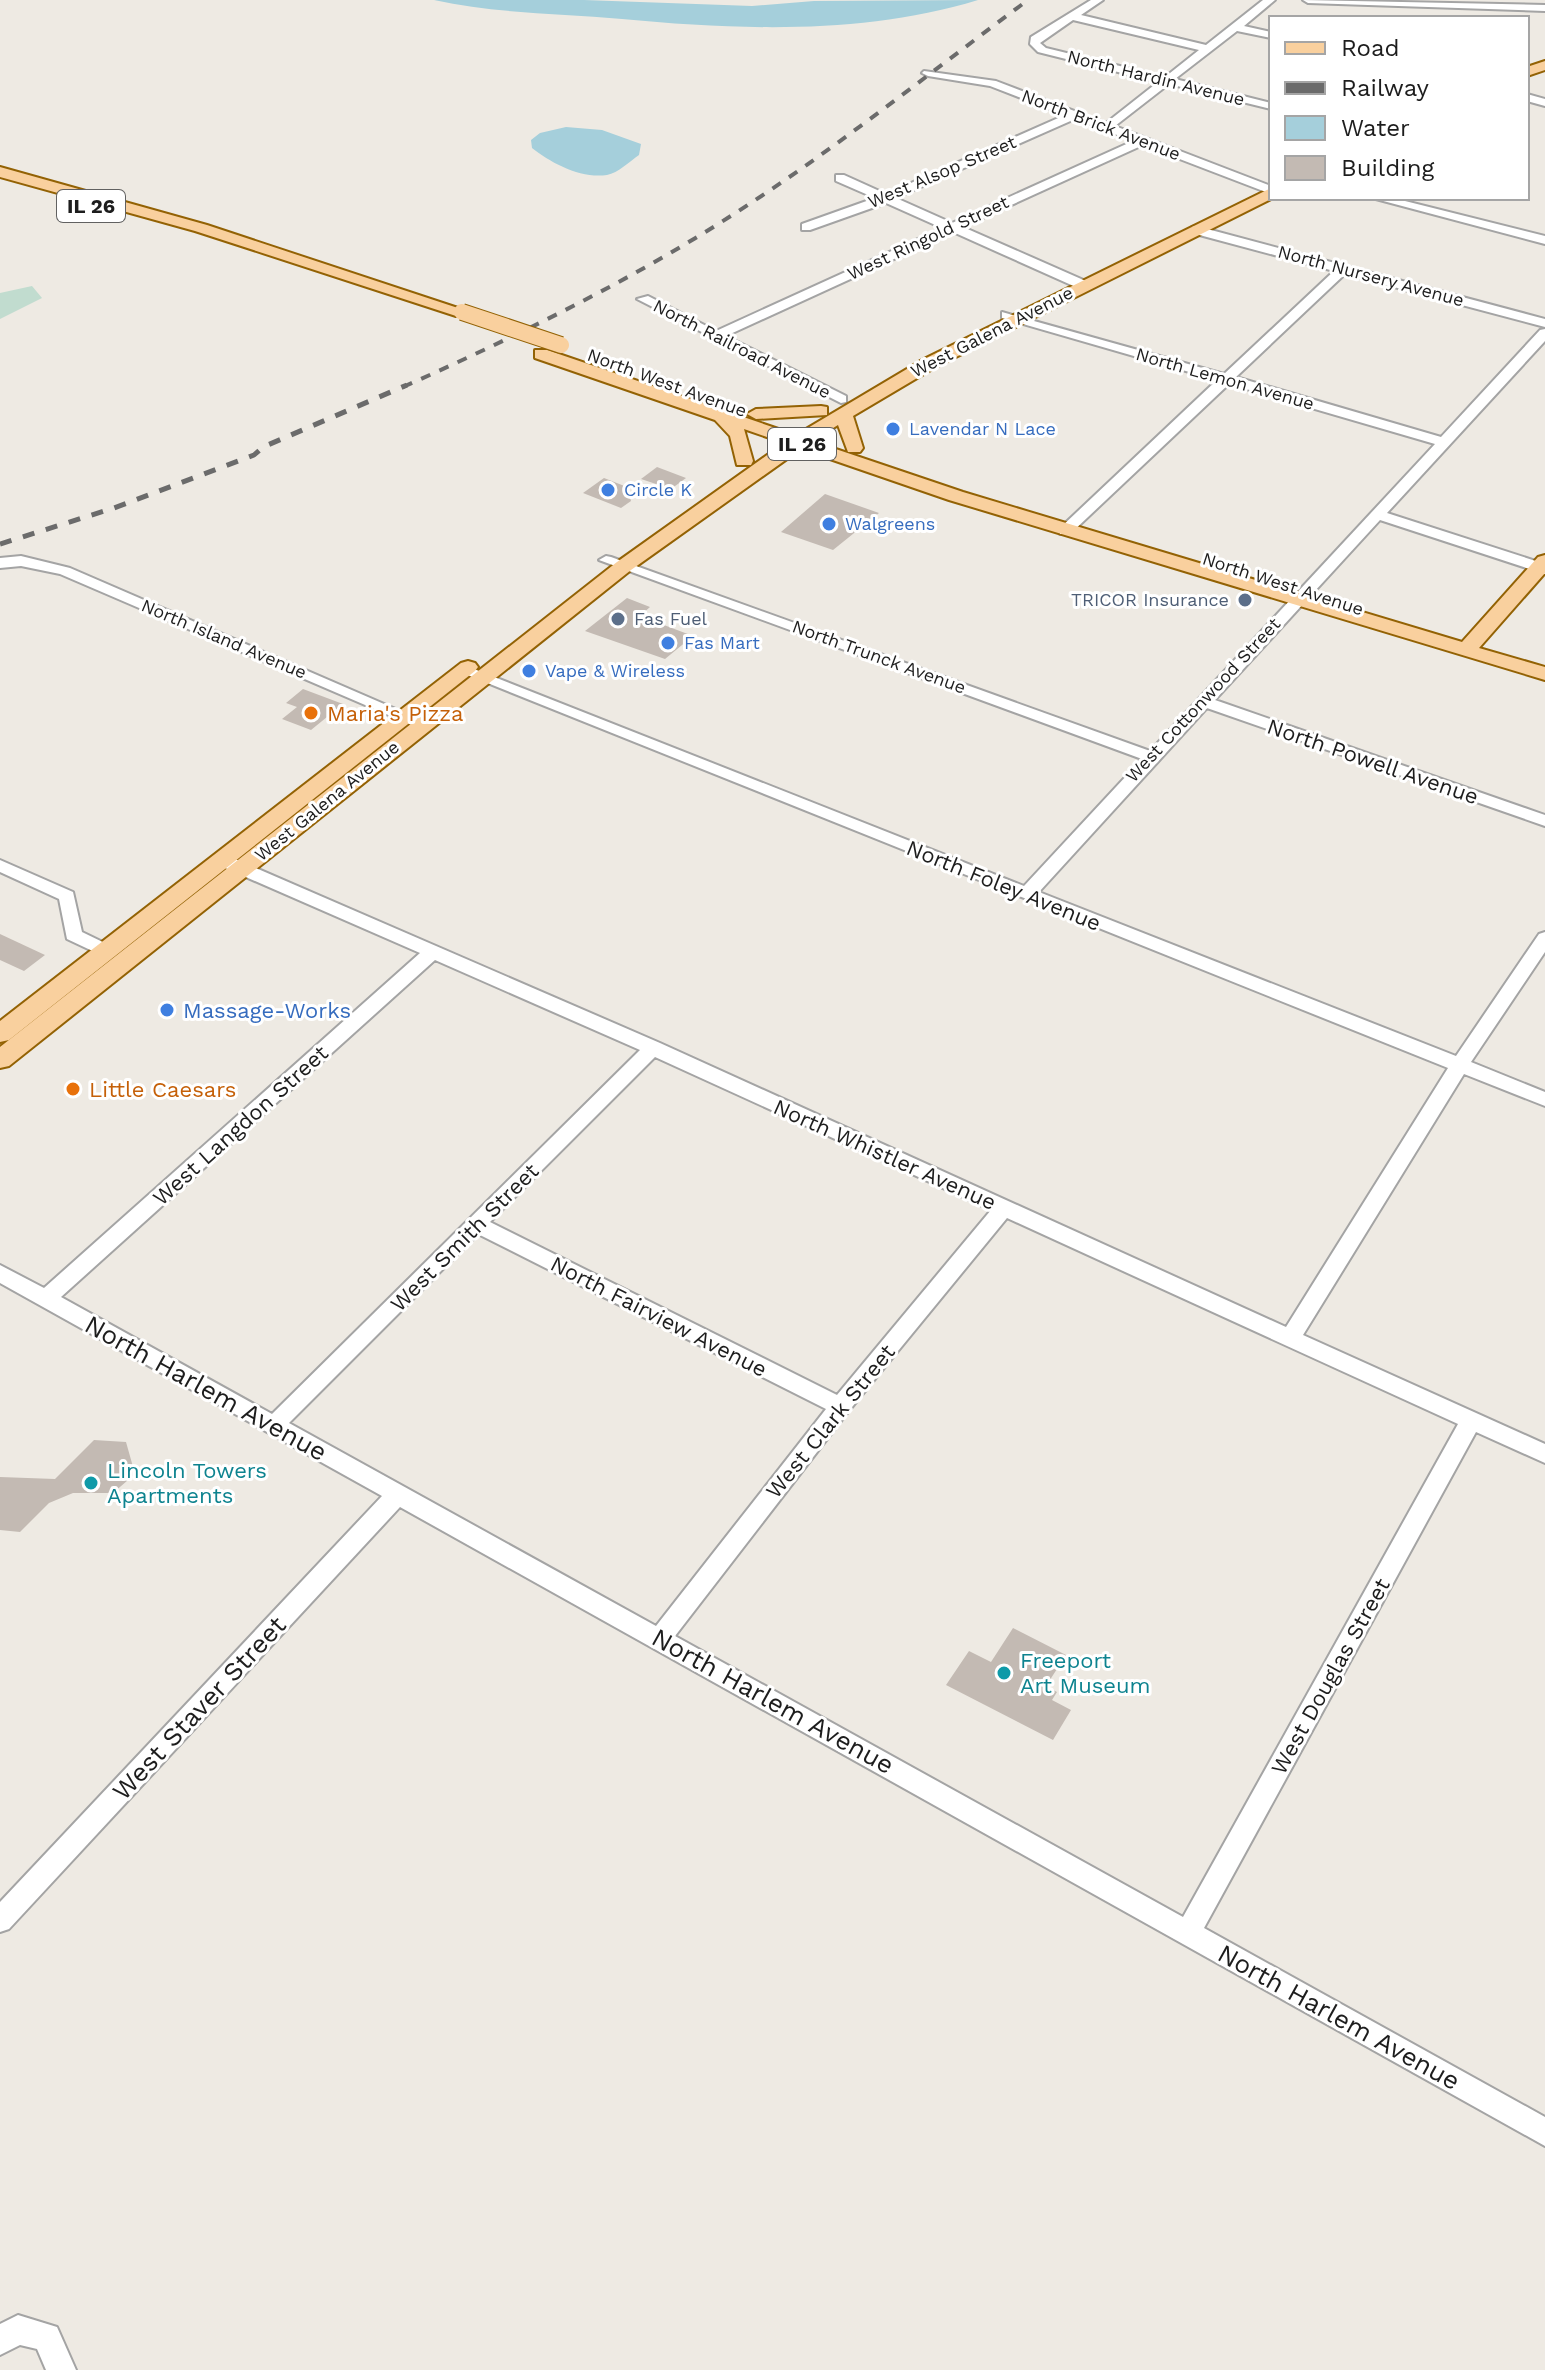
<svg xmlns="http://www.w3.org/2000/svg" width="1545" height="2370" font-family="'Work Sans',sans-serif">
<style>
.wetland{fill:#c1dccf}
.water{fill:#a5cfdb}
.building{fill:#c3bab3}
.lines{fill:none;stroke-linecap:round;stroke-linejoin:round}
.minor-casing{stroke:#a4a4a4;stroke-width:4}
.major-casing{stroke:#936204;stroke-width:4}
.minor{fill:#fff;fill-rule:evenodd}
.major{fill:#f9d09e;fill-rule:evenodd}
.rail-far1{stroke:#6b6b6b;stroke-width:4;stroke-dasharray:10 10;stroke-linecap:butt}
.rail{stroke:#6b6b6b;stroke-width:5;stroke-dasharray:12 12;stroke-linecap:butt}
.major-bridge-casing{stroke:#936204;stroke-width:18;stroke-linecap:butt}
.major-bridge{stroke:#f9d09e;stroke-width:16}
.shop-dot{fill:#3f7fe0;stroke:#fff;stroke-width:3}
.service-dot{fill:#5c6f8a;stroke:#fff;stroke-width:3}
.food-dot{fill:#e8710a;stroke:#fff;stroke-width:3}
.culture-dot{fill:#0f9aa8;stroke:#fff;stroke-width:3}
.labels{text-anchor:middle;stroke-width:6;stroke-linejoin:round;paint-order:stroke}
.far-street-label{font-size:18px;fill:#1d1d1d;stroke:#fff}
.far-shop-label{font-size:18px;fill:#366cbe;stroke:#fff;text-anchor:start}
.far-service-label{font-size:18px;fill:#4e5e75;stroke:#fff;text-anchor:end}
.shield{fill:#fff;stroke:#616161;stroke-width:2}
.shield-label{font-size:20px;font-weight:bold;fill:#1d1d1d}
.food-label{font-size:22px;fill:#c56008;stroke:#fff;text-anchor:start}
.street-label{font-size:22px;fill:#1d1d1d;stroke:#fff}
.shop-label{font-size:22px;fill:#366cbe;stroke:#fff;text-anchor:start}
.culture-label{font-size:22px;fill:#0d838f;stroke:#fff;text-anchor:start}
.near-street-label{font-size:26px;fill:#1d1d1d;stroke:#fff}
</style>
<rect width="100%" height="100%" fill="#eeeae3"/>
<!-- wetland -->
<polygon class="wetland" points="32,286 42,298 0,319 0,293"/>
<!-- water -->
<g class="water">
<path d="M434,0H584L752,6L814,1L978,0C864,35 739,30 622,19C559,13 496,14 434,0Z"/>
<path d="M566,127L602,130L641,144L639,155C630,161 618,173 607,175C581,179 551,163 532,148L531,140L540,133Z"/>
</g>
<!-- building -->
<g class="building">
<polygon points="657,467 686,478 671,489 641,479"/>
<polygon points="604,478 627,487 631,501 621,508 583,493"/>
<polygon points="825,494 879,513 833,550 781,532"/>
<polygon points="627,598 650,607 640,616 693,636 665,659 585,631"/>
<polygon points="303,689 343,704 311,730 282,719 297,707 286,703"/>
<polygon points="0,934 45,955 24,971 0,960"/>
<polygon points="94,1440 126,1442 135,1474 113,1493 73,1493 49,1503 20,1532 0,1530 0,1477 55,1479"/>
<polygon points="1013,1628 1066,1655 1046,1686 1057,1692 1052,1700 1071,1710 1053,1740 946,1685 969,1651 991,1662"/>
</g>
<g class="lines">
<defs>
<g id="minor">
<path d="M1091,0H1103L1081,15L1206,45L1263,0H1275L1244,26L1271,32V38L1237,31L1175,79L1271,103V109L1169,84L1115,126L1271,186V194L1143,145L963,227L1088,282V288H1078L953,232L726,336L846,396V402L841,403L637,299L648,296L716,331L942,228L886,203L810,230H802V224L875,198L836,181V175H844L886,194L1065,115L990,86L928,76L922,73L924,71L996,81L1106,123L1158,82L1038,52L1030,44L1031,37ZM1073,20L1199,50L1165,77L1046,48L1040,43ZM1075,119L1133,141L952,223L896,198Z"/>
<polygon points="1303,0 1545,5 1545,11 1308,3"/>
<polygon points="1527,94 1545,99 1545,106 1527,101"/>
<polygon points="1372,198 1393,198 1545,236 1545,244"/>
<path d="M1196,226L1545,319V327L1345,274L1236,377L1441,437L1540,330L1545,329V341L1387,513L1545,564V574L1380,520L1215,700L1545,815V826L1207,708L1039,892L1456,1056L1539,934L1545,932V952L1471,1062L1545,1092V1106L1464,1074L1303,1335L1545,1444V1463L1476,1432L1204,1928L1545,2117V2146L400,1507L9,1929L0,1932V1902L382,1496L0,1283V1265L44,1288L420,953L216,864L213,860L216,856H228L660,1043L1286,1327L1448,1068L455,670L463,665L469,667L1024,886L1142,759L599,560L606,556L611,557L1150,751L1435,444L1229,384L1070,534H1060V528L1217,380L1002,318V312L1224,374L1334,271L1192,233V227ZM435,960L640,1050L272,1414L61,1297ZM655,1057L991,1210L837,1395L490,1222ZM1007,1218L1458,1424L1183,1917L675,1636L848,1412ZM478,1234L826,1409L656,1626L289,1423Z"/>
<polygon points="21,556 70,568 428,723 420,728 414,726 60,574 21,566 0,568 0,558"/>
<polygon points="0,860 73,892 82,932 113,947 116,951 113,955 101,955 67,939 59,899 0,872"/>
<polygon points="18,2315 57,2327 76,2370 46,2370 37,2349 20,2345 0,2355 0,2324"/>
</g>
<g id="major">
<polygon points="1545,61 1545,70 1527,76 1527,67"/>
<polygon points="0,167 207,225 470,312 468,316 456,316 195,231 0,177"/>
<polygon points="1271,188 1273,198 934,368 853,416 863,448 860,452 848,452 838,425 812,441 963,492 1462,642 1538,557 1545,555 1545,573 1479,648 1545,667 1545,680 949,500 801,449 631,570 9,1066 0,1068 0,1047 617,562 784,443 744,429 753,461 751,465 737,465 730,436 715,420 535,358 535,350 547,350 796,435 922,360"/>
<polygon points="821,406 827,407 827,415 756,419 747,414 756,409"/>
<polygon points="468,661 475,663 478,667 475,671 9,1040 0,1042 0,1021 461,663"/>
</g>
</defs>
<!-- minor casing -->
<use href="#minor" class="minor-casing"/>
<!-- major casing -->
<use href="#major" class="major-casing"/>
<!-- minor -->
<use href="#minor" class="minor"/>
<!-- major -->
<use href="#major" class="major"/>
<!-- rail-far1 -->
<path class="rail-far1" d="M403,387C517,336 632,280 737,212C838,147 932,71 1028,0"/>
<!-- rail -->
<polyline class="rail" points="0,544 114,508 254,455 263,447 407,385"/>
<defs>
<polyline id="major-bridge" points="462,312 561,345"/>
</defs>
<!-- major-bridge casing -->
<use href="#major-bridge" class="major-bridge-casing"/>
<!-- major-bridge -->
<use href="#major-bridge" class="major-bridge"/>
</g>
<!-- markers -->
<g class="shop-dot">
<circle cx="893" cy="429" r="8"/>
<circle cx="608" cy="490" r="8"/>
<circle cx="829" cy="524" r="8"/>
<circle cx="668" cy="643" r="8"/>
<circle cx="529" cy="671" r="8"/>
<circle cx="167" cy="1010" r="8"/>
</g>
<g class="service-dot">
<circle cx="1245" cy="600" r="8"/>
<circle cx="618" cy="619" r="8"/>
</g>
<g class="food-dot">
<circle cx="311" cy="713" r="8"/>
<circle cx="73" cy="1089" r="8"/>
</g>
<g class="culture-dot">
<circle cx="91" cy="1483" r="8"/>
<circle cx="1004" cy="1673" r="8"/>
</g>
<g class="labels">
<!-- far-street labels -->
<g class="far-street-label">
<text transform="translate(1156 78) rotate(14)" y="6">North Hardin Avenue</text>
<text transform="translate(1101 125) rotate(21)" y="6">North Brick Avenue</text>
<text transform="translate(942 172) rotate(-23)" y="6">West Alsop Street</text>
<text transform="translate(928 238) rotate(-25)" y="6">West Ringold Street</text>
<text transform="translate(1371 276) rotate(15)" y="6">North Nursery Avenue</text>
<text transform="translate(992 332) rotate(-27)" y="6">West Galena Avenue</text>
<text transform="translate(742 349) rotate(27)" y="6">North Railroad Avenue</text>
<text transform="translate(1225 379) rotate(16)" y="6">North Lemon Avenue</text>
<text transform="translate(667 383) rotate(20)" y="6">North West Avenue</text>
<text transform="translate(1283 584) rotate(18)" y="6">North West Avenue</text>
<text transform="translate(224 639) rotate(23)" y="6">North Island Avenue</text>
<text transform="translate(879 657) rotate(20)" y="6">North Trunck Avenue</text>
<text transform="translate(1203 700) rotate(-47)" y="6">West Cottonwood Street</text>
<text transform="translate(327 801) rotate(-39)" y="6">West Galena Avenue</text>
</g>
<!-- far-shop labels -->
<g class="far-shop-label">
<text x="909" y="435">Lavendar N Lace</text>
<text x="624" y="496">Circle K</text>
<text x="845" y="530">Walgreens</text>
<text x="684" y="649">Fas Mart</text>
<text x="545" y="677">Vape &amp; Wireless</text>
</g>
<!-- far-service labels -->
<g class="far-service-label">
<text x="1229" y="606">TRICOR Insurance</text>
<text x="634" y="625" text-anchor="start">Fas Fuel</text>
</g>
<!-- shield labels -->
<g class="shield">
<rect x="57" y="190" width="68" height="32" rx="6"/>
<rect x="768" y="428" width="68" height="32" rx="6"/>
</g>
<g class="shield-label">
<text x="91" y="213">IL 26</text>
<text x="802" y="451">IL 26</text>
</g>
<!-- food labels -->
<g class="food-label">
<text x="327" y="721">Maria's Pizza</text>
<text x="89" y="1097">Little Caesars</text>
</g>
<!-- street labels -->
<g class="street-label">
<text transform="translate(1373 761) rotate(19)" y="8">North Powell Avenue</text>
<text transform="translate(1004 885) rotate(22)" y="8">North Foley Avenue</text>
<text transform="translate(240 1125) rotate(-42)" y="8">West Langdon Street</text>
<text transform="translate(885 1154) rotate(24)" y="8">North Whistler Avenue</text>
<text transform="translate(464 1237) rotate(-45)" y="8">West Smith Street</text>
<text transform="translate(659 1316) rotate(27)" y="8">North Fairview Avenue</text>
<text transform="translate(830 1421) rotate(-51)" y="8">West Clark Street</text>
<text transform="translate(1330 1676) rotate(-61)" y="8">West Douglas Street</text>
</g>
<!-- shop labels -->
<g class="shop-label">
<text x="183" y="1018">Massage-Works</text>
</g>
<!-- culture labels -->
<g class="culture-label">
<text x="107" y="1478">Lincoln Towers<tspan x="107" dy="25">Apartments</tspan></text>
<text x="1020" y="1668">Freeport<tspan x="1020" dy="25">Art Museum</tspan></text>
</g>
<!-- near-street labels -->
<g class="near-street-label">
<text transform="translate(206 1388) rotate(29)" y="9">North Harlem Avenue</text>
<text transform="translate(773 1701) rotate(29)" y="9">North Harlem Avenue</text>
<text transform="translate(199 1708) rotate(-47)" y="9">West Staver Street</text>
<text transform="translate(1339 2017) rotate(29)" y="9">North Harlem Avenue</text>
</g>
</g>
<!-- legend -->
<rect x="1269" y="16" width="260" height="184" fill="#ffffff" stroke="#a5a5a5" stroke-width="2"/>
<rect x="1285" y="42" width="40" height="12" fill="#f9d09e" stroke="#a5a5a5" stroke-width="2"/>
<text x="1341" y="56" font-size="24" fill="#1d1d1d">Road</text>
<rect x="1285" y="82" width="40" height="12" fill="#6b6b6b" stroke="#a5a5a5" stroke-width="2"/>
<text x="1341" y="96" font-size="24" fill="#1d1d1d">Railway</text>
<rect x="1285" y="116" width="40" height="24" fill="#a5cfdb" stroke="#a5a5a5" stroke-width="2"/>
<text x="1341" y="136" font-size="24" fill="#1d1d1d">Water</text>
<rect x="1285" y="156" width="40" height="24" fill="#c3bab3" stroke="#a5a5a5" stroke-width="2"/>
<text x="1341" y="176" font-size="24" fill="#1d1d1d">Building</text>
</svg>
